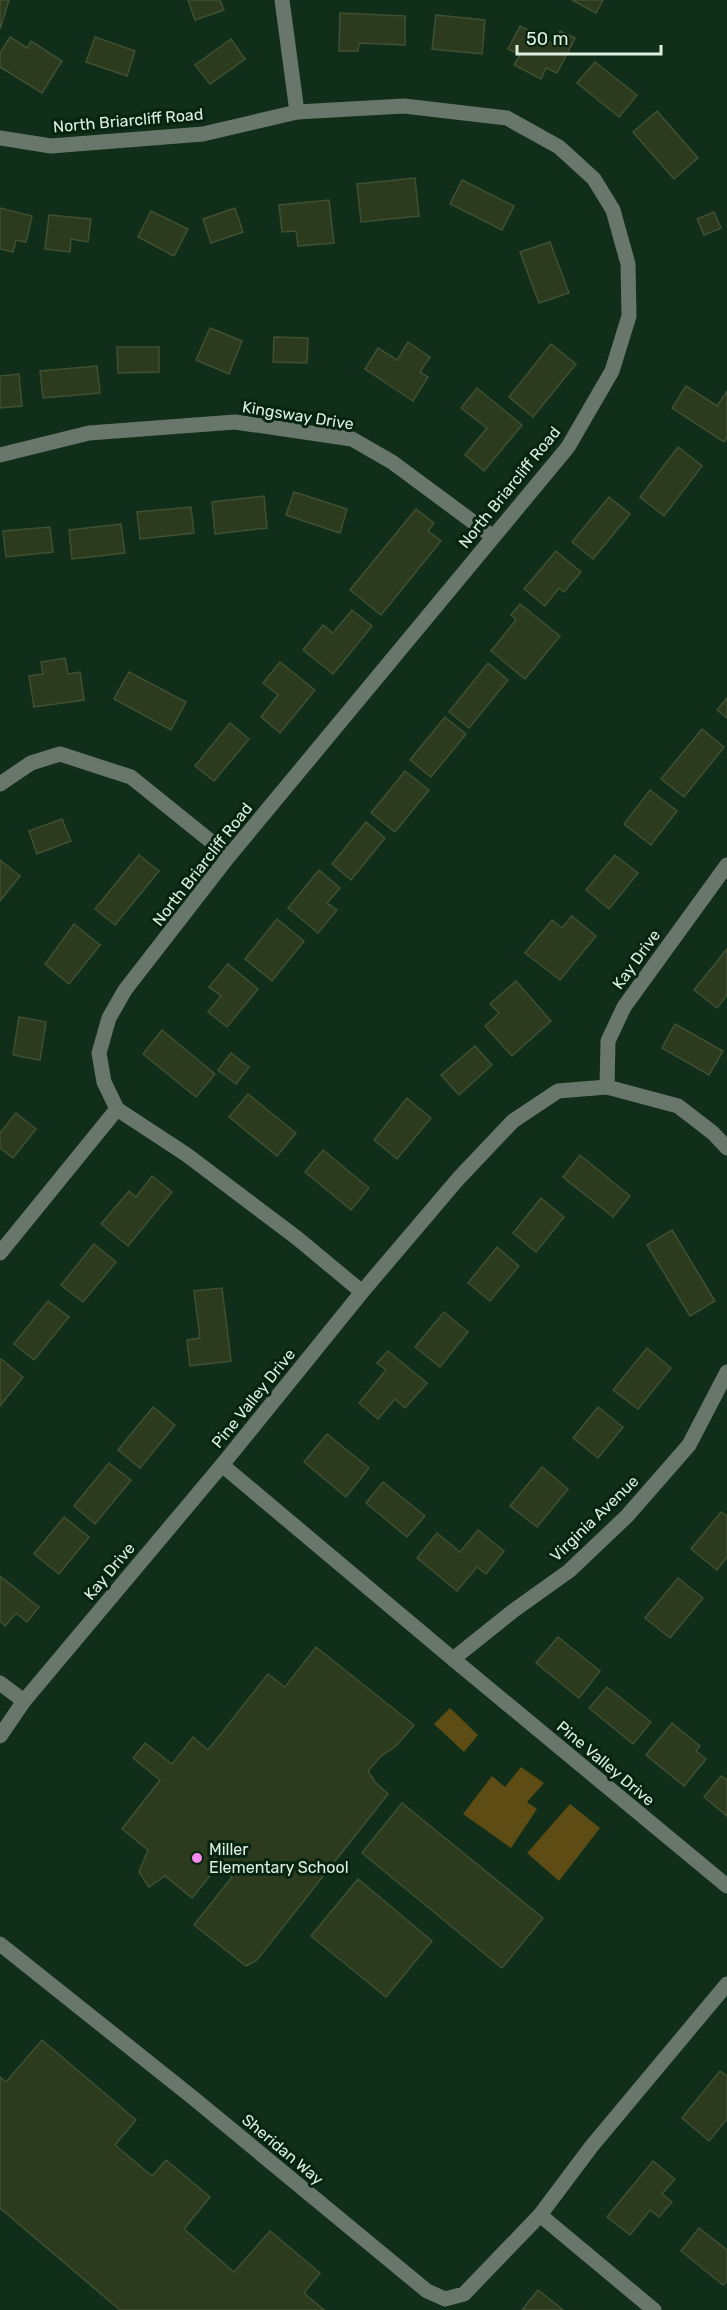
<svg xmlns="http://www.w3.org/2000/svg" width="727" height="2310" font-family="Rubik,sans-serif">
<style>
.green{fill:#5d4c14}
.building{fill:#2c3b1e;stroke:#405032;stroke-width:1.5}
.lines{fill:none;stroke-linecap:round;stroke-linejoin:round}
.minor{stroke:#68766b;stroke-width:15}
.poi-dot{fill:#f788ec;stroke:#062410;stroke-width:2}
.labels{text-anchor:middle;stroke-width:6;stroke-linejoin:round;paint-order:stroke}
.street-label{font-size:16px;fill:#deefe1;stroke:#062410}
.poi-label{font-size:16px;fill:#deefe1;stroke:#062410;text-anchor:start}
</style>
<rect width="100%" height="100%" fill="#102e19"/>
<!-- green -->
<g class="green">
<polygon points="450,1708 478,1735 464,1752 434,1724"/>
<polygon points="521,1767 544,1783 527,1802 537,1809 511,1848 463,1814 492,1776 505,1787"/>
<polygon points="570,1804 600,1828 559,1881 527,1853"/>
</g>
<!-- building -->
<g class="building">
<polygon points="0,0 9,0 0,29"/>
<polygon points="188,0 220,0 224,10 195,20"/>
<polygon points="572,0 603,0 596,13"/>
<polygon points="340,13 405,16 405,45 359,43 358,51 339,51"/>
<polygon points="436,15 485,20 482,54 432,49"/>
<polygon points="520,26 553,44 560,31 575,38 557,73 546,68 541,79 514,65 520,55 508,49"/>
<polygon points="10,37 27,48 31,41 62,61 42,93 0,67 0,53"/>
<polygon points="95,37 135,51 127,76 86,62"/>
<polygon points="231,39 245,59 210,84 195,65"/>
<polygon points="595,62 637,95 619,117 577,83"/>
<polygon points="657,111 698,158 674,179 633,132"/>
<polygon points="415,178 419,216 361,222 357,184"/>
<polygon points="462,180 514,206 502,230 450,204"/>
<polygon points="329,200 334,243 298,246 296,231 282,232 279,205"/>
<polygon points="0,208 32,216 26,242 16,240 13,252 0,249"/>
<polygon points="235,208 243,232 211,243 203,219"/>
<polygon points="151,211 188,229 174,256 138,237"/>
<polygon points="714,212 721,228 704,235 697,219"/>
<polygon points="49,215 91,219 88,242 71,239 70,252 45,249"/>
<polygon points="550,242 569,293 539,303 520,252"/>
<polygon points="210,328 242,341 229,374 196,360"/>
<polygon points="274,337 308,338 307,363 273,362"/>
<polygon points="408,342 430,357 420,372 428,377 413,401 365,369 378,348 397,360"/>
<polygon points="551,344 576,364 533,417 509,397"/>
<polygon points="117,347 159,347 159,372 118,373"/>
<polygon points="97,366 100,393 43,398 40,371"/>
<polygon points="19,374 22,406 0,408 0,376"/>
<polygon points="686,386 717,406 727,391 727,437 724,442 672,408"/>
<polygon points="477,388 522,425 484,471 465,455 487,428 461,408"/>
<polygon points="678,447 702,466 664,516 640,497"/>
<polygon points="294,492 347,509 340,533 286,515"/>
<polygon points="264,496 267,528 215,534 212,502"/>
<polygon points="609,497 630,514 593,559 572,542"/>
<polygon points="191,507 194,533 140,539 137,512"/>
<polygon points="416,509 434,523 428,531 441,541 381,615 350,590"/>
<polygon points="121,524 125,553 72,559 69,530"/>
<polygon points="50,527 53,552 6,557 3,531"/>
<polygon points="556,551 581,572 564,592 559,588 545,606 524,589"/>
<polygon points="520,604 560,636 525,679 491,651 516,620 511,615"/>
<polygon points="352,610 372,626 333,674 303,650 323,625 333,633"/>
<polygon points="65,658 68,674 80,672 84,700 34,707 29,676 43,674 41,662"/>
<polygon points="280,662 315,690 280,733 261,717 278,695 263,683"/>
<polygon points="488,663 508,680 469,728 449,712"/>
<polygon points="129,672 186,702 171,730 114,699"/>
<polygon points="727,698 727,718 717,710"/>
<polygon points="445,717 466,734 431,777 410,760"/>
<polygon points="230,723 249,739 214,781 195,766"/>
<polygon points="702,729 724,747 684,797 661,779"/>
<polygon points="405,771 429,790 395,832 371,813"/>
<polygon points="650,790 677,811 651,845 624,824"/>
<polygon points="62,819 71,841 37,854 29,831"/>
<polygon points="366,822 385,838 351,880 332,864"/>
<polygon points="139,855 159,871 115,925 95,909"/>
<polygon points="615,855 638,873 609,909 586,890"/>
<polygon points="0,860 20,876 0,901"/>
<polygon points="319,870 340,888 327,903 337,910 318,933 288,908"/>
<polygon points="572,916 596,936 560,980 525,953 552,920 562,928"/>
<polygon points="277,919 304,941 272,981 245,959"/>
<polygon points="74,924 100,945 69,984 45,964"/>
<polygon points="727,949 727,995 717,1008 694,990"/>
<polygon points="228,964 258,989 227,1027 208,1012 221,996 209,987"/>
<polygon points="516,981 551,1021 512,1056 485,1026 499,1013 490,1004"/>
<polygon points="19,1017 46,1022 40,1060 13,1055"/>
<polygon points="675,1024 723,1051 709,1075 662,1048"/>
<polygon points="162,1030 215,1074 196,1097 143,1054"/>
<polygon points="475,1046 492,1065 459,1095 441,1075"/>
<polygon points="231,1053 249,1067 236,1084 218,1070"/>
<polygon points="248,1094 296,1133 277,1156 229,1117"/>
<polygon points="407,1098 431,1118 397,1159 374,1140"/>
<polygon points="16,1113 36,1129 13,1158 0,1148 0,1133"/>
<polygon points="323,1150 369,1188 351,1210 305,1172"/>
<polygon points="580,1155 630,1196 613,1217 563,1177"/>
<polygon points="152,1176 172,1192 128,1246 101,1224 129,1191 136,1197"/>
<polygon points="541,1198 564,1217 536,1252 513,1233"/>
<polygon points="672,1230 715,1301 690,1316 647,1245"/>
<polygon points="94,1244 116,1262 83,1302 61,1285"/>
<polygon points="497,1247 519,1266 490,1301 468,1283"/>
<polygon points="222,1288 231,1361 190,1366 187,1340 200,1338 194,1291"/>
<polygon points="48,1301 69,1317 34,1360 14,1344"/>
<polygon points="444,1312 468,1332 440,1367 415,1347"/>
<polygon points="647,1348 671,1368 638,1409 613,1390"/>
<polygon points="388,1351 427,1383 405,1408 395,1399 378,1419 359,1403 386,1370 377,1363"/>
<polygon points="1,1359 23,1377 0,1406 0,1360"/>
<polygon points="153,1407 175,1425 140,1468 118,1450"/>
<polygon points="598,1407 623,1427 598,1458 573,1438"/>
<polygon points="327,1434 369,1468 346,1497 304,1462"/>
<polygon points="109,1463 131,1480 95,1524 74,1506"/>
<polygon points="542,1467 568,1489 537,1527 510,1506"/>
<polygon points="383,1482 425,1516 407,1537 366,1503"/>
<polygon points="721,1512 727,1516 727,1557 717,1570 691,1549"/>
<polygon points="64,1517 89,1537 59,1574 34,1554"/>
<polygon points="478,1530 504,1551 486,1574 477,1567 457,1591 417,1558 437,1533 460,1552"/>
<polygon points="0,1576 39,1607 27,1622 16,1613 5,1626 0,1621"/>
<polygon points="678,1578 703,1598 670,1638 645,1618"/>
<polygon points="558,1637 600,1671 579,1698 536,1663"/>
<polygon points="316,1647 414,1725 396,1746 380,1757 368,1771 375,1782 388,1794 257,1960 246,1966 194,1925 232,1877 218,1866 192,1898 165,1876 149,1887 139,1872 148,1850 122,1829 160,1780 133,1758 145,1743 172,1764 193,1737 208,1750 268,1674 285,1687"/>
<polygon points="607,1687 651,1722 633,1744 589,1708"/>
<polygon points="672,1723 700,1746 696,1751 706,1759 684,1786 646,1755"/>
<polygon points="721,1776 727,1780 727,1816 704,1797"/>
<polygon points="402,1803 543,1918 502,1968 362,1853"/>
<polygon points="358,1879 432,1941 386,1997 311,1936"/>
<polygon points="42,2040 136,2120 115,2145 152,2176 166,2160 210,2197 184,2229 234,2272 270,2231 320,2273 304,2293 324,2310 120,2310 0,2208 0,2077 6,2082"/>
<polygon points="720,2071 727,2076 727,2119 709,2141 682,2118"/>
<polygon points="653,2161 675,2179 662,2194 672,2202 659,2217 650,2210 630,2235 607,2217"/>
<polygon points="699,2228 727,2250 727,2281 723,2285 681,2251"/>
<polygon points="538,2290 563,2310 522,2310"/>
</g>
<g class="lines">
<!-- minor -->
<g class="minor">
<polyline points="282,0 297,112"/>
<polyline points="0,138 51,146 203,134 297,112 404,106 507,118 559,147 594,179 613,210 628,264 629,316 612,371 568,447 229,856 125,990 109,1018 99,1053 104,1082 117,1109 187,1155 297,1238 362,1292"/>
<polyline points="0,455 89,433 235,422 352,439 392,462 492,536"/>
<polyline points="0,784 31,763 60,754 131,777 229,856"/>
<polyline points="607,1087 608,1041 624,1007 727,865"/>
<polyline points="0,1253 117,1109"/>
<polyline points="222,1465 453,1659 727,1886"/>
<polyline points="453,1659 513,1611 569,1571 627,1516 689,1445 727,1372"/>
<polyline points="0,1683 24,1701"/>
<polyline points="0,1736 24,1701 222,1465 362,1292 458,1179 513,1121 558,1091 607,1087 678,1106 713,1133 727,1148"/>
<polyline points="0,1944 192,2097 427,2291 445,2299 464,2294 540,2215 591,2147 727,1984"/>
<polyline points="540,2215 654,2310"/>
</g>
</g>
<!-- markers -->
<circle class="poi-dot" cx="197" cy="1858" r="6"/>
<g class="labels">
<!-- street labels -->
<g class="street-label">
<text transform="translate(128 120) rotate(-5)" y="6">North Briarcliff Road</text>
<text transform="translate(298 415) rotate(9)" y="6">Kingsway Drive</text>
<text transform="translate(509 487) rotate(-51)" y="6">North Briarcliff Road</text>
<text transform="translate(202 864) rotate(-52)" y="6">North Briarcliff Road</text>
<text transform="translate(636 959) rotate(-54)" y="6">Kay Drive</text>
<text transform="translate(253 1398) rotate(-51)" y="6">Pine Valley Drive</text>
<text transform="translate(594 1518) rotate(-44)" y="6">Virginia Avenue</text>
<text transform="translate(109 1571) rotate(-50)" y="6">Kay Drive</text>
<text transform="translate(606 1763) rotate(40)" y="6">Pine Valley Drive</text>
<text transform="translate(283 2149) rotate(40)" y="6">Sheridan Way</text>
</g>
<!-- poi labels -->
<g class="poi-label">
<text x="209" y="1855">Miller<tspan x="209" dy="18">Elementary School</tspan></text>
</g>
</g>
<!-- scale -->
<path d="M517 45v9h144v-9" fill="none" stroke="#deefe1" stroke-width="3"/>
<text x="526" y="45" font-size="18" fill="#deefe1" stroke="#062410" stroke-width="4.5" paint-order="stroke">50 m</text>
</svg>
